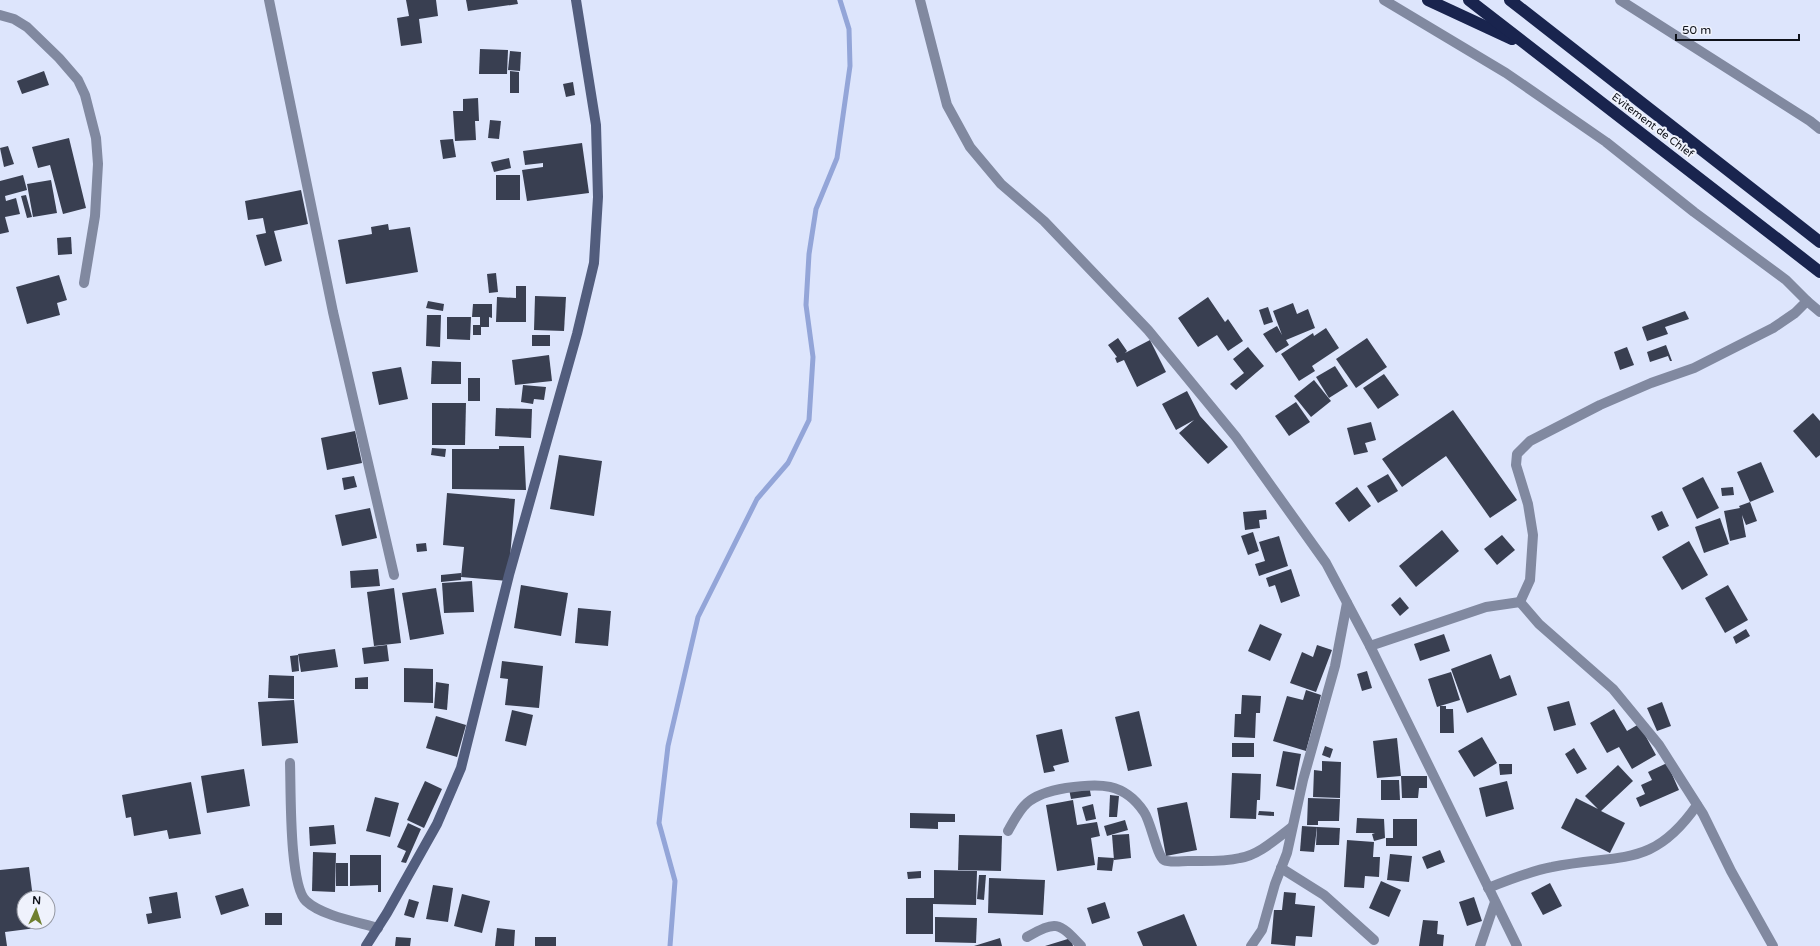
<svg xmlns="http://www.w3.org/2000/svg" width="1820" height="946" font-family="'Varela Round',sans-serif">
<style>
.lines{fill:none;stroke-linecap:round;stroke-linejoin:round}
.stream{stroke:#93a5d8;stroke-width:5}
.building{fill:#393f51}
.street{stroke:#8189a0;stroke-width:10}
.secondary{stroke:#525d7d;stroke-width:10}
.highway{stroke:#19244e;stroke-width:12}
.labels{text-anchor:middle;stroke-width:4;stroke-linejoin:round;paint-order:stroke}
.street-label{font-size:11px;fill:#0f121a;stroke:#eff2fc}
</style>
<rect width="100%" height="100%" fill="#dde5fc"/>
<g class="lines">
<!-- stream -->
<polyline class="stream" points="670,946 675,881 659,823 668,746 698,617 757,499 788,463 809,420 813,357 806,305 809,254 816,209 837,158 850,66 849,29 840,0"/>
</g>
<!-- building -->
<g class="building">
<polygon points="406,0 436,0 438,16 419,19 422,43 401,46 397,18 409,16"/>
<polygon points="466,0 517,0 518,4 468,11"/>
<polygon points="480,49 508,50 507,74 479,74"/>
<polygon points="510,51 521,52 520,71 508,70"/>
<polygon points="44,71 49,85 22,94 17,81"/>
<polygon points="510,71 519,72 519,93 510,93"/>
<polygon points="573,82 575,95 566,97 563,84"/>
<polygon points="478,98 479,121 475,121 476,140 455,141 453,111 463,111 463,99"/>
<polygon points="490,120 501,121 499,139 488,138"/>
<polygon points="69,138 86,208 63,214 50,165 38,168 32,147"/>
<polygon points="453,139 456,157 443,159 440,140"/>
<polygon points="582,143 589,193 527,201 522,170 543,167 543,163 525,165 523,151"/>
<polygon points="8,146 14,164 4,167 0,148"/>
<polygon points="509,158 511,168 494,172 491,162"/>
<polygon points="23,175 27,190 5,196 6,201 16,198 20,214 5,217 9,232 0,234 0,181"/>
<rect x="496" y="175" width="24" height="25"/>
<polygon points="51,180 57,213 33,217 27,184"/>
<polygon points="301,190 308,224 274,231 282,261 265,266 256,235 266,233 263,218 248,220 245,201"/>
<polygon points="26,195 32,217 27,218 21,196"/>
<polygon points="388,224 389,230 410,227 418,272 346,284 338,240 372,234 371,227"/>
<polygon points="71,237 72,254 58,255 57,238"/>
<polygon points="496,273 498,292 489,293 487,274"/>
<polygon points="59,275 67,300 57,303 60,315 27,324 16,287"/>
<polygon points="516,286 526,286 526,322 496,322 497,297 516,298"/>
<polygon points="535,296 566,297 564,331 534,330"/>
<polygon points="1208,297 1225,322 1228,319 1243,341 1228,351 1217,335 1198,347 1178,318"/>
<polygon points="428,301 444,304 443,311 426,308"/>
<polygon points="1293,303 1297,314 1308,309 1315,328 1286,340 1289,345 1276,353 1263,334 1277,326 1282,335 1273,311"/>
<polygon points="473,304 492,304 492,318 489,317 489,327 481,327 481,335 473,335 473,325 480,325 480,317 472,317"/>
<polygon points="1268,307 1273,322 1264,325 1259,310"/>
<polygon points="1685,311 1689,319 1665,327 1668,334 1647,341 1642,327"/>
<polygon points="427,315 441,315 440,347 426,346"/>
<polygon points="447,317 471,317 470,340 447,339"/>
<polygon points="1326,328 1339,348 1312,366 1315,371 1299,381 1281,354 1313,333 1314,336"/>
<rect x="532" y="335" width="18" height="11"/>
<polygon points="1118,338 1127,351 1125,353 1150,340 1166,372 1137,387 1124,360 1117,363 1115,358 1117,357 1108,345"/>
<polygon points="1367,338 1387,367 1356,388 1336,359"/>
<polygon points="1666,345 1672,361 1670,361 1668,356 1650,362 1647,352"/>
<polygon points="1248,347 1264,366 1236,390 1230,384 1244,373 1233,359"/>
<polygon points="1627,347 1634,365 1620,370 1614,352"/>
<polygon points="549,355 552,381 515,385 512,360"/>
<polygon points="432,361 461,362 461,384 431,384"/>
<polygon points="1335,366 1348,386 1329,398 1316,377"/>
<polygon points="401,367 408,399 379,405 372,372"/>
<polygon points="1384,374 1399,395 1378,409 1363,388"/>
<rect x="468" y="378" width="12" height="23"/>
<polygon points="1314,380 1331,401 1311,417 1294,396"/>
<polygon points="523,385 546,387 544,400 534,399 533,404 521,402"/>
<polygon points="1187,391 1200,416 1228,447 1208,464 1179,433 1194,420 1176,430 1162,404"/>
<polygon points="1296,402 1310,422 1289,436 1275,416"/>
<polygon points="432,403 466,403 465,445 432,445"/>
<polygon points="496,408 532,409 531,438 495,436"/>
<polygon points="1453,410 1517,500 1490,518 1446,456 1402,487 1382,459"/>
<polygon points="1813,413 1820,421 1820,455 1816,458 1793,431"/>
<polygon points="1371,422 1376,440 1365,443 1368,452 1354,455 1347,428"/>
<polygon points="355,431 362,463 327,470 321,438"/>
<polygon points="499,446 524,446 526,490 452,489 452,449 499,449"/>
<polygon points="432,448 446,449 445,457 431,455"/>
<polygon points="559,455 602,461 594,516 550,509"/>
<polygon points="1761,462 1774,492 1750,502 1757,521 1746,525 1742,515 1746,537 1730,541 1724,511 1740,508 1739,506 1750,502 1737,472"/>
<polygon points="1388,474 1398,491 1378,503 1367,486"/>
<polygon points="354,476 357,487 344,490 342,478"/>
<polygon points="1703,477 1719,508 1697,519 1682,488"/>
<polygon points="1357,487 1371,506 1349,522 1335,503"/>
<polygon points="1733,487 1734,495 1722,496 1721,488"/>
<polygon points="447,493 515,499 508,581 461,577 464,547 443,545"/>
<polygon points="370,508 377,538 342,546 335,515"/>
<polygon points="1266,510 1267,519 1259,520 1260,528 1245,530 1243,512"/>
<polygon points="1662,511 1669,526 1658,531 1651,516"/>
<polygon points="1720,518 1729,544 1704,553 1695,527"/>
<polygon points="1442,530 1459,551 1416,587 1399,566"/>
<polygon points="1253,532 1259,551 1248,555 1241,536"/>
<polygon points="1502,535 1515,550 1497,565 1484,549"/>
<polygon points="1279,536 1288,566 1259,576 1255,564 1265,561 1259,542"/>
<polygon points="1689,541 1708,575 1682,590 1662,557"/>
<polygon points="426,543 427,551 417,552 416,544"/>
<polygon points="378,569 380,586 351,588 350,571"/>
<polygon points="1291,569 1300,596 1281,603 1275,585 1269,587 1266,578"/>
<polygon points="461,573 461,580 441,582 441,575"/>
<polygon points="472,581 474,612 444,613 442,583"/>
<polygon points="521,585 568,593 561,636 514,628"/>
<polygon points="1728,585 1748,620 1725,633 1705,598"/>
<polygon points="394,588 401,643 374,646 367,592"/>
<polygon points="436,588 444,634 410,640 402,593"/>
<polygon points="1400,597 1409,608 1400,616 1391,605"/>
<polygon points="578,608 611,611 608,646 575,643"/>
<polygon points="1260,624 1282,634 1270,661 1248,651"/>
<polygon points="1746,629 1750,636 1736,644 1733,637"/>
<polygon points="1444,634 1450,651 1420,661 1414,644"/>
<polygon points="387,645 389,661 364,664 362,648"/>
<polygon points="1317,645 1332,650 1316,692 1290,683 1302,652 1313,657"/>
<polygon points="335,649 338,667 301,672 298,654"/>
<polygon points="1491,654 1500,679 1510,675 1517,695 1467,713 1451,669"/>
<polygon points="298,655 299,671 292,672 290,656"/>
<polygon points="502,661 543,666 539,708 505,705 508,679 500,678"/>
<polygon points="404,668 433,669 433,703 404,702"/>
<polygon points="1367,671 1372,688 1362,691 1357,674"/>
<polygon points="1451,672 1460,700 1440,706 1446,706 1446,709 1453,709 1454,733 1440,733 1440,706 1437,707 1428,679"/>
<polygon points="269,675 294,676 294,699 268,698"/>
<polygon points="368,677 368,689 355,689 355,678"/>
<polygon points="436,682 449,684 447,710 434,708"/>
<polygon points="1306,690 1321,695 1306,751 1273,741 1287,696 1303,700"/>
<polygon points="1242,695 1261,696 1260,713 1256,713 1255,738 1234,737 1235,714 1241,714"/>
<polygon points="294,700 298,743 262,746 258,702"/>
<polygon points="1569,701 1576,725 1554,731 1547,707"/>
<polygon points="1662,702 1671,726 1657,731 1647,708"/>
<polygon points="1614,709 1627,731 1639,724 1656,755 1632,769 1619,747 1607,753 1590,723"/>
<polygon points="512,710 533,715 526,746 505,741"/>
<polygon points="1139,711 1152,766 1128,771 1115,717"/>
<polygon points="436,716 466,725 457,757 426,748"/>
<polygon points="1062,729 1069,762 1053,766 1055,771 1044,773 1036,735"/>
<polygon points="1482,737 1497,763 1474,777 1458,751"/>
<polygon points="1397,738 1401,776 1377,778 1373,741"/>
<rect x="1232" y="743" width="22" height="14"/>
<polygon points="1325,746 1333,749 1330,758 1322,755"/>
<polygon points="1574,748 1587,769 1577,774 1565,754"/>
<polygon points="1283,751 1301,754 1294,790 1276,786"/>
<polygon points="1322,761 1341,762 1340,798 1313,797 1314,770 1322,771"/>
<polygon points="1667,763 1679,790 1640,807 1636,798 1645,794 1641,785 1652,780 1648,772"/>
<polygon points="1499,764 1512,764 1512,774 1500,775"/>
<polygon points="1618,765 1633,781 1601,811 1625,823 1610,853 1561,828 1576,798 1598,809 1585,796"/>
<polygon points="244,769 250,806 207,813 201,776"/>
<polygon points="1232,773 1261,774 1260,800 1257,800 1256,819 1230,818"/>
<polygon points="1401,776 1427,776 1427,788 1419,788 1418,798 1402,798"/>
<polygon points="1381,780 1399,780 1400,800 1381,800"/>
<polygon points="425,781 442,789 424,828 407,820"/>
<polygon points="1507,781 1514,809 1486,817 1479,788"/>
<polygon points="191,782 201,834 169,839 167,830 134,836 131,817 126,818 122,795"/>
<polygon points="1089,785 1091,796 1071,799 1069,789"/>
<polygon points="1110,795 1119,796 1117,817 1109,817"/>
<polygon points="375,797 399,803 390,837 366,831"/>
<polygon points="1308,798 1340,799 1339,821 1318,821 1318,825 1307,825"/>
<polygon points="1073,800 1077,825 1097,822 1100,836 1091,838 1095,865 1057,871 1046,805"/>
<polygon points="1187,802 1197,850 1166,856 1157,808"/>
<polygon points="1093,804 1096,819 1086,821 1082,807"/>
<polygon points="1259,811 1274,812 1274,816 1258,815"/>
<polygon points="910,813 955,814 955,822 938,822 938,829 910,828"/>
<polygon points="1357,818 1384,819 1385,838 1374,841 1372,834 1375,833 1356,833"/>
<polygon points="1393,819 1417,819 1417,846 1386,846 1386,838 1393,838"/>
<polygon points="1125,820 1128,830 1107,836 1104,826"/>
<polygon points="408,823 421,829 406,863 401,862 406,851 397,847"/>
<polygon points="334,825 336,844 310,846 309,827"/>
<polygon points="1302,826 1317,827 1314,852 1300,851"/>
<polygon points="1317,827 1340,828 1339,845 1316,845"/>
<polygon points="1129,834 1131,858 1114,860 1112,835"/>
<polygon points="959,835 1002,836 1001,871 958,870"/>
<polygon points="1347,840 1374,842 1373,857 1380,857 1379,877 1365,876 1364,888 1344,887"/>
<polygon points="1440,850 1445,862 1427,869 1422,857"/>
<polygon points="313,852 336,853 335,892 312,891"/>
<polygon points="1390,854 1412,856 1409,882 1387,880"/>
<polygon points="350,855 381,855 381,892 378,892 378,885 350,886"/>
<polygon points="1098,857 1114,858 1112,871 1097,870"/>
<rect x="336" y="863" width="12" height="23"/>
<polygon points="29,867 33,898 24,898 24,922 36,922 36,928 5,932 7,946 0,946 0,870"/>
<polygon points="934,870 977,871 976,905 933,904 933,934 906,934 906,898 934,898"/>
<polygon points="921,871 921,878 908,879 907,872"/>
<polygon points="979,875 986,875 984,900 977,899"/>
<polygon points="989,878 1045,880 1043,915 988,913"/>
<polygon points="1381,881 1401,890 1389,917 1369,908"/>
<polygon points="1550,883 1562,906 1543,915 1531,893"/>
<polygon points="433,885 453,888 448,922 426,919"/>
<polygon points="243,888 249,906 221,915 215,896"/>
<polygon points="177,892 181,918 148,924 146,914 152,913 149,897"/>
<polygon points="1284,892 1296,893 1295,904 1315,906 1312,937 1296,936 1295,946 1271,944 1274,910 1282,910"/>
<polygon points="462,894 490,901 482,933 454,926"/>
<polygon points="1474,897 1482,921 1467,926 1459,902"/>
<polygon points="409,899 419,902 414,918 404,915"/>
<polygon points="1105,902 1110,918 1092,924 1087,908"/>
<rect x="265" y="913" width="17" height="12"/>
<polygon points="1184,914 1197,946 1143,946 1137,932"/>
<polygon points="935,917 977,918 976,943 935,942"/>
<polygon points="1423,920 1438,921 1437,934 1444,935 1443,946 1419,946"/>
<polygon points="497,928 515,930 514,946 495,946"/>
<polygon points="396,937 411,938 410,946 395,946"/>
<rect x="535" y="937" width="21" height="9"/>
<polygon points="1000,938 1002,946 974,946"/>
<polygon points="1071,938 1073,946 1045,946"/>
</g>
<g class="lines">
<!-- street -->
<g class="street">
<polyline points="269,0 333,312 394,575"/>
<polyline points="920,0 947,105 970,147 1001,184 1044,221 1148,330 1236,437 1326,563 1370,646 1517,946"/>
<polyline points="1384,0 1506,73 1606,142 1694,212 1786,280 1807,301 1795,313 1773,328 1694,368 1651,383 1600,405 1530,441 1517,454 1516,465 1528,504 1533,535 1530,580 1520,602"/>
<polyline points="1620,0 1810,121 1820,129"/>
<polyline points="0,15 14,19 27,27 59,58 78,80 85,95 96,138 98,164 95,216 84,283"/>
<polyline points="1807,301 1820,312"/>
<polyline points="1520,602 1539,624 1613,689 1659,745 1703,814 1731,871 1773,946"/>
<polyline points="1370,646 1486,607 1520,602"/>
<path d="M290,763C291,790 289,885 306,901C322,916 358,922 378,928"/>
<path d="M1008,831C1013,822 1019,810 1027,803C1037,794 1054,790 1066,788C1099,783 1124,782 1144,812C1151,822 1157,856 1164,860C1170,863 1182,861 1188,861C1205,861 1223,862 1240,858C1259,855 1277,838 1292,827"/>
<polyline points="1281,868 1324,895 1374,940"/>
<path d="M1488,888C1509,880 1530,871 1552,867C1619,853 1652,870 1697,805"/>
<path d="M1027,937C1056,921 1058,921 1081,946"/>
<polyline points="1251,946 1262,930 1275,884 1287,853 1303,780 1335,666 1347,603"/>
<polyline points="1480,946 1495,902"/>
</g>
<!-- secondary -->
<polyline class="secondary" points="366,946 387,913 437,824 461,768 509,575 577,334 594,263 598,197 596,125 576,0"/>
<!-- highway -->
<g class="highway">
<polyline points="1428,0 1512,39"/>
<polyline points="1469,0 1820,272"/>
<polyline points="1510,0 1820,242"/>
</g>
</g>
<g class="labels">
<!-- street labels -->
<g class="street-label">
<text transform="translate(1653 125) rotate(37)" y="4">Evitement de Chlef</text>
</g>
</g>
<!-- north arrow -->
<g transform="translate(36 910) rotate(3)"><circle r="19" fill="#eff2fc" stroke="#9598a2"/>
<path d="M0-3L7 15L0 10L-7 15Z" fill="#6f7f2e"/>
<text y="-6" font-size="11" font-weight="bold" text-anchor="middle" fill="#0f121a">N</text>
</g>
<!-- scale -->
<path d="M1676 34v6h123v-6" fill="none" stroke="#0f121a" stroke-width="2"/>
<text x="1682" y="34" font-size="12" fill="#0f121a" stroke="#eff2fc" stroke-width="3" paint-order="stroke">50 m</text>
</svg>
